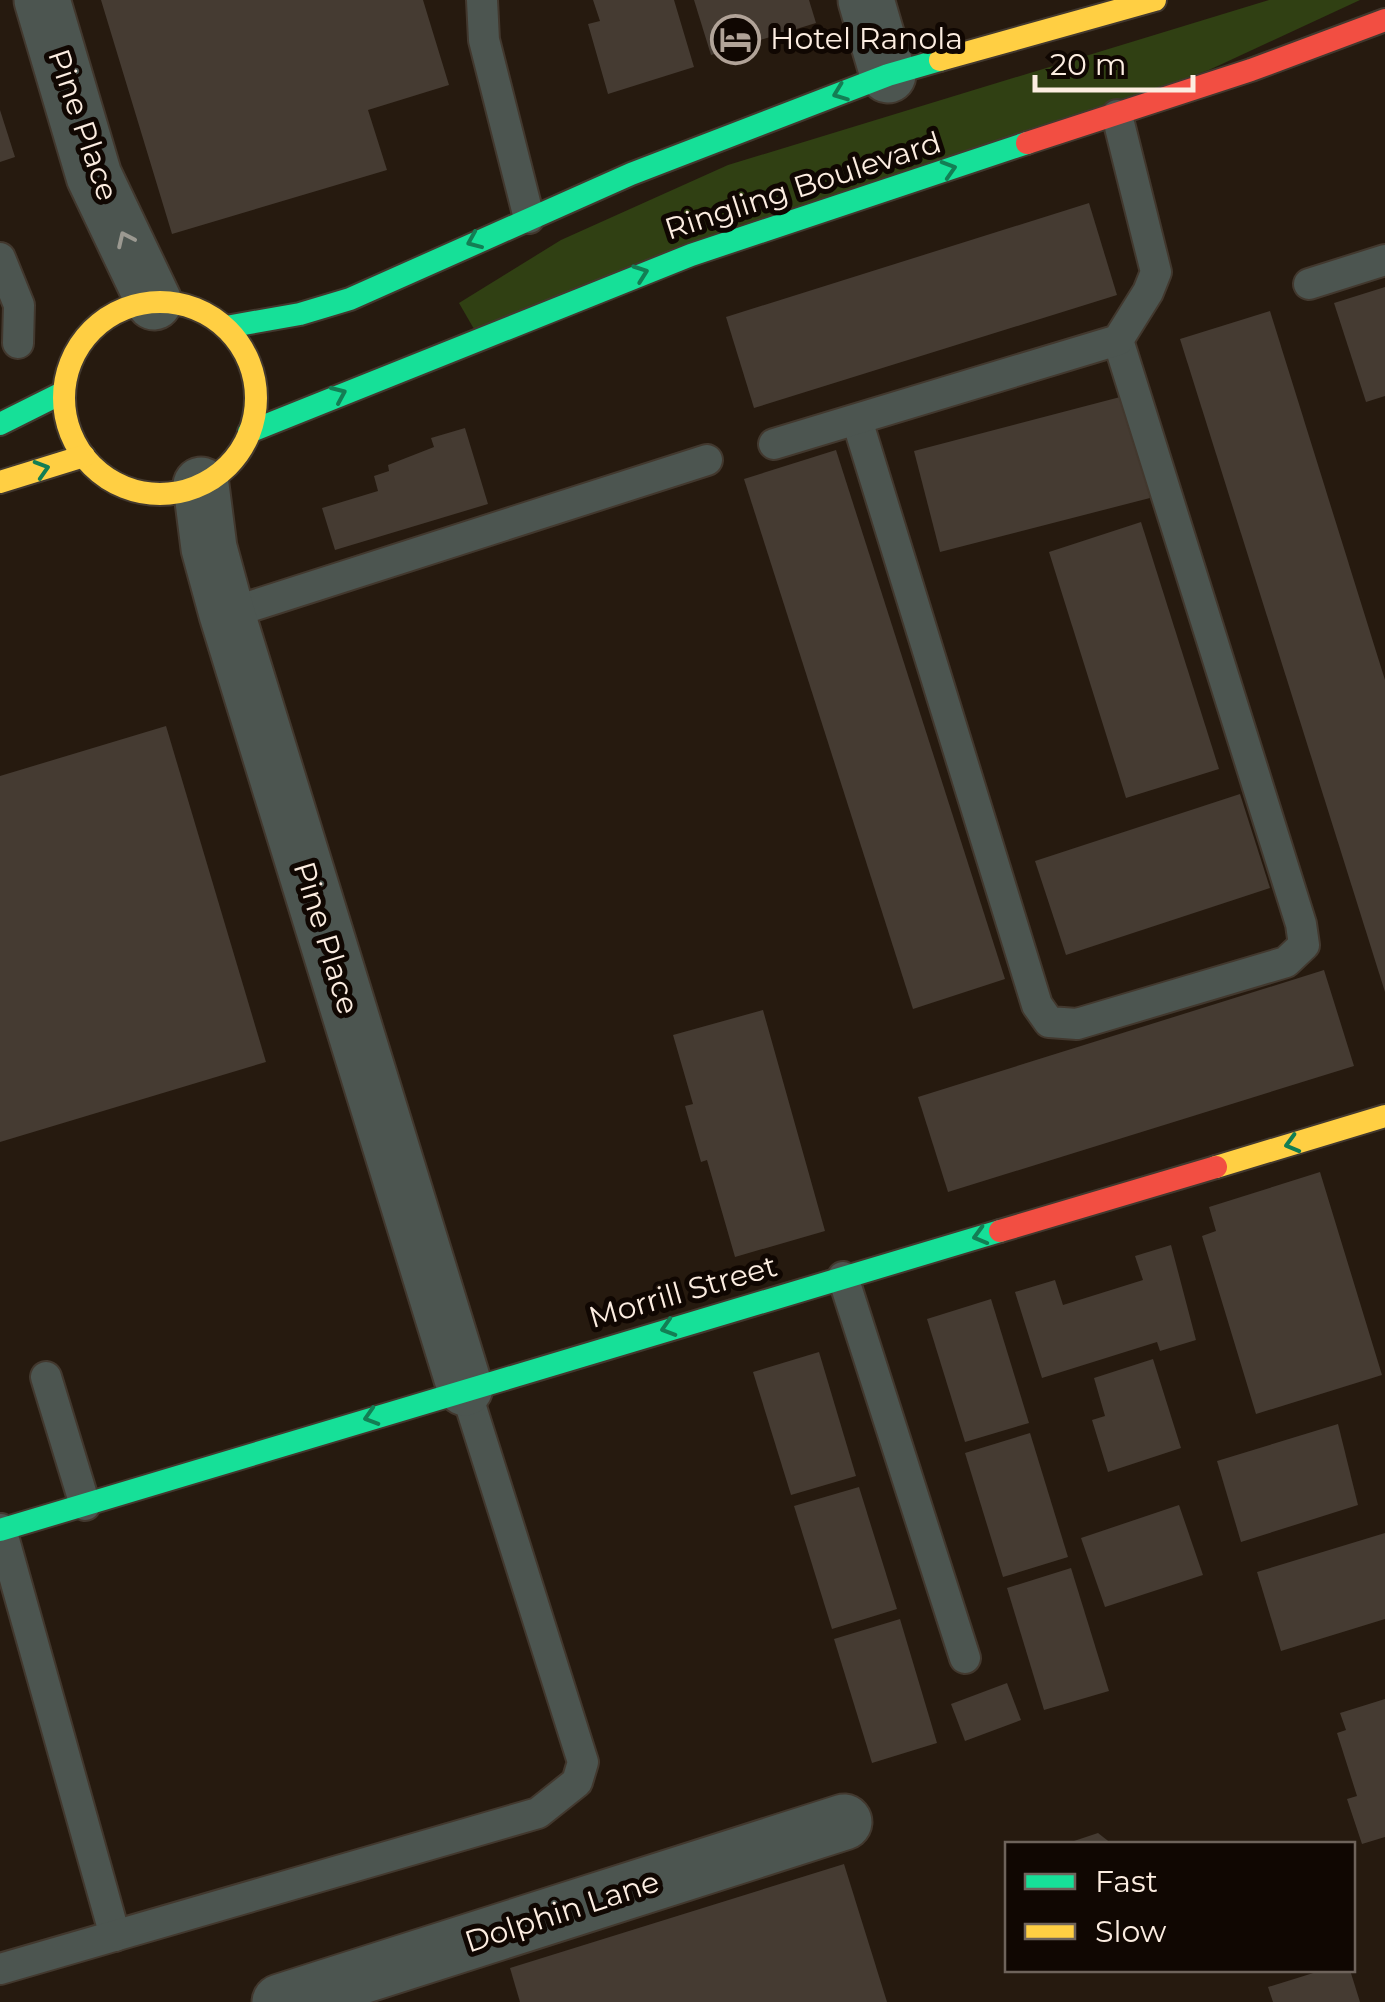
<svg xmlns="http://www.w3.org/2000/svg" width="1385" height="2002" font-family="Montserrat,sans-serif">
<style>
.green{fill:#304013}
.building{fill:#453b32}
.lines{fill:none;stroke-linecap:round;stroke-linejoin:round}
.lane-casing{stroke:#42382e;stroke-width:34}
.street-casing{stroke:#42382e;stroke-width:59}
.fast-casing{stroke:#42382e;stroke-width:26}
.slow-casing{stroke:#42382e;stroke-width:26}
.jam-casing{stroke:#42382e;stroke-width:26}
.lane{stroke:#4c5550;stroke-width:30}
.street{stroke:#4c5550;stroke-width:55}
.fast{stroke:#16e098;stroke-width:22}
.slow{stroke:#ffcf43;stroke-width:22}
.jam{stroke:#f24e42;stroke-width:22}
.oneway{stroke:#137e54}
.oneway2{stroke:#9b9991}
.labels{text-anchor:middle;stroke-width:10;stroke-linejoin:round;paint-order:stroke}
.poi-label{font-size:30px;fill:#fcede1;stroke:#100702;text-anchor:start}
.street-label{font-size:30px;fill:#fcede1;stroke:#100702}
</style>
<rect width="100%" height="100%" fill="#261a0f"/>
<!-- green -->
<polygon class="green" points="1269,0 1360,0 1209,70 474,329 459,303 561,240 728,165"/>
<!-- building -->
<g class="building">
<polygon points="101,0 423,0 449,85 368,110 387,170 172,234"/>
<polygon points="593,0 674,0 694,67 608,94 588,24 600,21"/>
<polygon points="694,0 809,0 816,23 711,55"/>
<polygon points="0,110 15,157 0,162"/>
<polygon points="1089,203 1117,295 754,408 726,317"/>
<polygon points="1385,287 1385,396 1366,402 1334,303"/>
<polygon points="1270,311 1385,680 1385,992 1180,339"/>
<polygon points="1124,396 1150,498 940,552 914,451"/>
<polygon points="465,428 488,504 335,550 322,508 378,491 374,476 389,471 388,465 434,447 431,438"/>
<polygon points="836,450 1005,979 913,1009 744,479"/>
<polygon points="1141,522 1219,769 1126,798 1049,552"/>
<polygon points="166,726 266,1062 0,1142 0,776"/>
<polygon points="1240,794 1270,888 1066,955 1035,861"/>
<polygon points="1324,970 1354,1066 948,1192 918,1097"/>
<polygon points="763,1010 825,1231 735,1257 707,1160 701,1162 685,1106 693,1104 673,1035"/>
<polygon points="1320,1172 1382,1375 1256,1414 1202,1236 1216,1231 1209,1207"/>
<polygon points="1171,1245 1196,1340 1160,1351 1157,1342 1042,1378 1015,1292 1055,1280 1063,1305 1143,1280 1135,1256"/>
<polygon points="991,1299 1029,1423 965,1442 927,1319"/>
<polygon points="819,1352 856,1476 791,1495 753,1372"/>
<polygon points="1153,1359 1181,1448 1108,1472 1092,1420 1105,1416 1094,1378"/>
<polygon points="1338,1424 1358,1505 1241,1542 1217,1461"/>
<polygon points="1030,1433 1068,1557 1003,1577 965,1453"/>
<polygon points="859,1487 897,1609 832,1629 794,1506"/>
<polygon points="1179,1505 1203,1575 1105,1607 1081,1538"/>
<polygon points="1385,1533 1385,1619 1281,1651 1257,1572"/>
<polygon points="1071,1568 1109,1691 1044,1710 1007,1588"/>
<polygon points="900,1619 937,1743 872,1763 834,1639"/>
<polygon points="1007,1683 1021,1720 965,1741 951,1704"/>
<polygon points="1385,1699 1385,1837 1362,1844 1347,1799 1357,1796 1337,1733 1346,1730 1340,1713"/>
<polygon points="1098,1833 1112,1844 1065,1844"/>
<polygon points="844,1864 887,2002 520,2002 510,1968"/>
<polygon points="1323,1970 1350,1970 1360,2002 1273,2002 1268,1987"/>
</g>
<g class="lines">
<defs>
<g id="lane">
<polyline points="482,0 484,40 529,218"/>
<polyline points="0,258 19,305 18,343"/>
<polyline points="1309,284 1385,260"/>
<polyline points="857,420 1037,1005 1049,1022 1077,1024 1286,962 1304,945 1301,924 1118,340"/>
<polyline points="774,444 1118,340 1148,292 1156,272 1117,115"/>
<polyline points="227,614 707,460"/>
<polyline points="843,1277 965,1658"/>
<polyline points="46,1377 85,1505"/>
<polyline points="1,1529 115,1936"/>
<polyline points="0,1969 538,1813 577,1782 583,1762 465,1388"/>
</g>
<g id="street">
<polyline points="42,0 94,176 154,302"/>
<polyline points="866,0 888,75"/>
<polyline points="201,485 209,548 227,614 465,1388"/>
<polyline points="280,2002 844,1822"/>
</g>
<g id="fast">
<polyline points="226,327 300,314 350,299 631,174 888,75 940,60"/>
<polyline points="0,424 64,392"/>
<polyline points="249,432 691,255 1027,143"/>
<polyline points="0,1530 1000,1231"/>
</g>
<g id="slow">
<polyline points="940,60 1155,0"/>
<circle cx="160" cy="398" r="96"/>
<polyline points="0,482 84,456"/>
<polyline points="1216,1167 1385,1116"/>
</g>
<g id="jam">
<polyline points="1027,143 1251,70 1385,20"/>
<polyline points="1000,1231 1216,1167"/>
</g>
</defs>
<!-- lane casing -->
<use href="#lane" class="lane-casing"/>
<!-- street casing -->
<use href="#street" class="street-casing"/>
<!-- fast casing -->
<use href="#fast" class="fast-casing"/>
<!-- slow casing -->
<use href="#slow" class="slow-casing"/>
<!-- jam casing -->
<use href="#jam" class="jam-casing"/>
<!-- lane -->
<use href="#lane" class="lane"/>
<!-- street -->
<use href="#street" class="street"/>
<!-- fast -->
<use href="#fast" class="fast"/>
<!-- slow -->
<use href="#slow" class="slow"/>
<!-- jam -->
<use href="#jam" class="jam"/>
</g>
<!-- one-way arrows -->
<defs><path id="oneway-chevron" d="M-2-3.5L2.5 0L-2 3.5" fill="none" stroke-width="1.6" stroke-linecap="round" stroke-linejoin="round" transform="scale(2.5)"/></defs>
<g class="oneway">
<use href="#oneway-chevron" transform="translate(840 93) rotate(159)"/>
<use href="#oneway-chevron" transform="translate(949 169) rotate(-17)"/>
<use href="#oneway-chevron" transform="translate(474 241) rotate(157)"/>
<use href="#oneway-chevron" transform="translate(641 273) rotate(-20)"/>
<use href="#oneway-chevron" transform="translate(339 394) rotate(-24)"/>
<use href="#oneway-chevron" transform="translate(42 469) rotate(-17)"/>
<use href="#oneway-chevron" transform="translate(1292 1144) rotate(164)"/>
<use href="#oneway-chevron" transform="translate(980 1236) rotate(164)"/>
<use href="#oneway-chevron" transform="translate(668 1328) rotate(163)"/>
<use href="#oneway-chevron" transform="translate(371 1417) rotate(163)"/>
</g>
<use class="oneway2" href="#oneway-chevron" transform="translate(125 239) rotate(-115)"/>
<!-- icons -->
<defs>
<symbol id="hotel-ring" viewBox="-11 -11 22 22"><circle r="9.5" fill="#100702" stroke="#b1a398" stroke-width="1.5"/><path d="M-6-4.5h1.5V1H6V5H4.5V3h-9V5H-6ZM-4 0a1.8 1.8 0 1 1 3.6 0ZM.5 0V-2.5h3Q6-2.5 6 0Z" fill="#b1a398"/></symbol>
</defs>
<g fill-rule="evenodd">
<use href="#hotel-ring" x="708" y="12" width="55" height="55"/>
</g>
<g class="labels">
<!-- poi labels -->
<g class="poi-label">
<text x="770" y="49">Hotel Ranola</text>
</g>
<!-- street labels -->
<g class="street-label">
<text transform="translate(83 125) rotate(71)" y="10">Pine Place</text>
<text transform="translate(803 186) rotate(-18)" y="10">Ringling Boulevard</text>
<text transform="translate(326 938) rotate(73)" y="10">Pine Place</text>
<text transform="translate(683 1292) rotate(-16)" y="10">Morrill Street</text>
<text transform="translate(562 1912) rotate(-18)" y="10">Dolphin Lane</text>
</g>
</g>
<!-- legend -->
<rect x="1005" y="1842" width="350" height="130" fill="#100702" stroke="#6e635b" stroke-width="2.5"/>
<rect x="1025" y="1874" width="50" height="15" fill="#16e098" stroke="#6e635b" stroke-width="2.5"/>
<text x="1095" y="1892" font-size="30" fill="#fcede1">Fast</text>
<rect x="1025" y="1924" width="50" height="15" fill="#ffcf43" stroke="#6e635b" stroke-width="2.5"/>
<text x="1095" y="1942" font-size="30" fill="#fcede1">Slow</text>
<!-- scale -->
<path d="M1035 75v15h158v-15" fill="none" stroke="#fcede1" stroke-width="5"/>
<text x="1050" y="75" font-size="30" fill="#fcede1" stroke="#100702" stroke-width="8" paint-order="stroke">20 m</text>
</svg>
